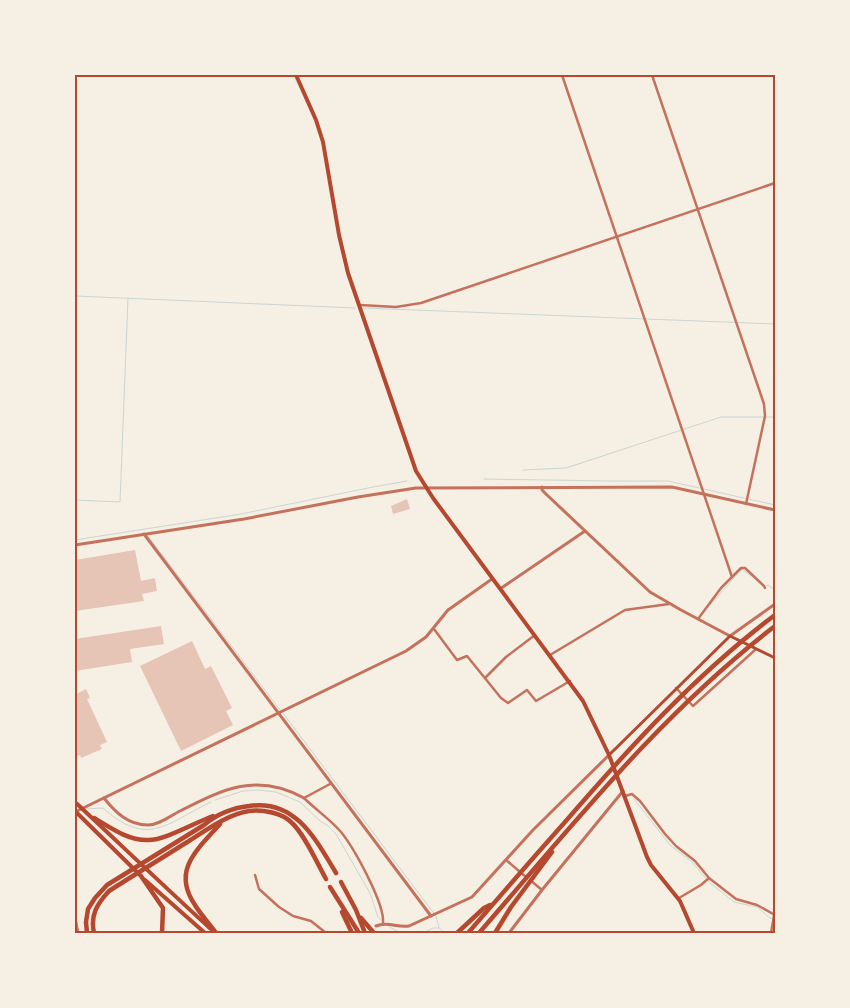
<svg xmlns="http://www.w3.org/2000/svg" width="850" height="1008" font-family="Jost,sans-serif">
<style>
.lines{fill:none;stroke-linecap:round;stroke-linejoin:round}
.stream{stroke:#c9d6d2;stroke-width:1}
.building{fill:#e6c5b7}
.minor{stroke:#c5725c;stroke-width:2.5}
.tertiary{stroke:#c5725c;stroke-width:3}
.secondary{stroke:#b5482f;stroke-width:3}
.primary{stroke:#b5482f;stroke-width:4}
.trunk{stroke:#b5482f;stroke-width:4}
.motorway{stroke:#b5482f;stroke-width:4.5}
.neatline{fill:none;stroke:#b5482f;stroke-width:2}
</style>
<rect width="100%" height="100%" fill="#f6efe4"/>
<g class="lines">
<!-- stream -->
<g class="stream">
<polyline points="75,296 355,308"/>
<polyline points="363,308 775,324"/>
<polyline points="523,470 566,468 721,417 775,417"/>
<polyline points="484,479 612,481 668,481 775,505"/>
<polyline points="75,500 120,502 128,298"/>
<polyline points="148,536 280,710"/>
<polyline points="75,540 241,514 373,487 407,481"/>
<polyline points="766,586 768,585 775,590"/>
<polyline points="710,605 742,569 751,576"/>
<polyline points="283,713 436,916 439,928 445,933"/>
<polyline points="634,799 670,845 692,862 710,883 734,902 757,907 770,918 775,919"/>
<polyline points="215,800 243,791 260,790 276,792 300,802 320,821 327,825 336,834 370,893 378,917 381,920"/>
<path d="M84,809L103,808C148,848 165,824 211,802"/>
<polyline points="388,926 400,933"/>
<polyline points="424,933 433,928 438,928"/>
</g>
</g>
<!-- building -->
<g class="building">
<polygon points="407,499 410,509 393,514 391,506"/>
<polygon points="135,550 141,581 155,578 157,591 142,594 144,601 75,611 75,560"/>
<polygon points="161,626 164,644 130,649 132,662 75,671 75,639"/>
<polygon points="192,641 205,669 211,666 232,708 226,711 233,725 181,751 140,666"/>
<polygon points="86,689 90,698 87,699 107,742 100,745 102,749 81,758 80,755 75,757 75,695"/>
</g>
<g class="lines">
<!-- minor -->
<g class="minor">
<polyline points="562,75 732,577"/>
<polyline points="652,75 764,404 765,416 746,504"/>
<polyline points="360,305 396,307 421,303 775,183"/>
<polyline points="698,619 721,588 741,568 745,568 764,586 765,588"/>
<polyline points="434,629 457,660 467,656 501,698 508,703 527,690 536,701 570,681"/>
<polyline points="550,655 625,610 669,604"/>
<polyline points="485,678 506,657 535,635"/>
<polyline points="676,688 693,706 755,650"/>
<path d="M330,784L304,798C315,809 331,820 341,832C354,848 385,904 383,923"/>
<polyline points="625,796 632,794 640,801 665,834 676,846 695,861 709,878 736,899 757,905 775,915"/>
<polyline points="506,860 526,877"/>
<polyline points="255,875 259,889 279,907 293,916 311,921 326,933"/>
<polyline points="530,880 542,890"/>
<polyline points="679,898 701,885 709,878"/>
<polyline points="771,933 775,910"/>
</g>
<!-- tertiary -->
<g class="tertiary">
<polyline points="542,487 542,490 547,495 650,592 681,610 730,636 775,604"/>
<polyline points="144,534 431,916"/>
<polyline points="75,545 244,519 358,497 416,488 672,487 775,510"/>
<polyline points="500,589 585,531"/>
<path d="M104,798C115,812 128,825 148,825C159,825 170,816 180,811C223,789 257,772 304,798"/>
<polyline points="75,812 406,651 426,637 448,610 492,579"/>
<polyline points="75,918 78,933"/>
<path d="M376,926C388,921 397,928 409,926L472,897L533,830L609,755"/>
<polyline points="509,933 542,890 623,791"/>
</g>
<!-- secondary -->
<polyline class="secondary" points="609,755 730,636 775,658"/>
<!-- primary -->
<polyline class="primary" points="296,75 316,120 323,142 339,235 348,273 416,471 433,498 583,701 609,755 647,857 651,865 680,901 694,933"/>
<!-- trunk -->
<g class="trunk">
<path d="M75,802C121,845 167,889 214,932"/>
<polyline points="75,811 140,875"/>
<polyline points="145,880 205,933"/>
</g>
<!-- motorway -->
<g class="motorway">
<path d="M94,818C111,828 127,840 147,840C164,841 196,822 213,816"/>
<polyline points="141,876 163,908 162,933"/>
<polyline points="341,882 356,910 365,933"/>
<polyline points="330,887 359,933"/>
<polyline points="342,912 352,933"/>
<polyline points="361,918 374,933"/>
<path d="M87,933L86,922L88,909L95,898L107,885L204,825C217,814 231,808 249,806C295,799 315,838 336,873"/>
<path d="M94,933C90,915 97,904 109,891C134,875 159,860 184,844C204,832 225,815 249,811C262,809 283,813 292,823C305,835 317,863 326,879"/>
<path d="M216,933C209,923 201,915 195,905C171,870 198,849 220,824"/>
<polyline points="457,933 484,908 490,905"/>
<path d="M468,933C500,896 532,859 565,822C629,748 696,674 775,615"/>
<path d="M479,933C572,826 661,713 775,626"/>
<polyline points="495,933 511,907 552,852"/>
</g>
</g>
<!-- border -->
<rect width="850" height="1008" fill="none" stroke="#f6efe4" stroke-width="152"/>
<rect x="76" y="76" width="698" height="856" class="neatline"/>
</svg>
